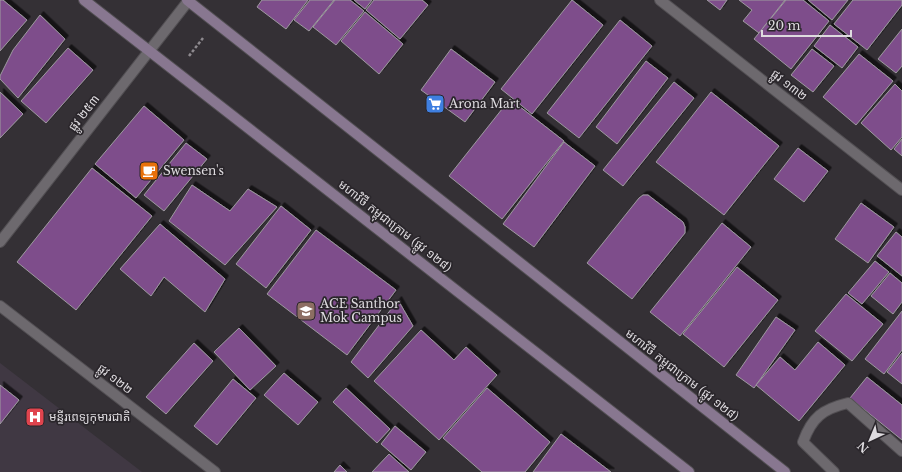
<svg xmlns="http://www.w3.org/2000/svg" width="902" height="472" font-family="'Libre Baskerville','Noto Sans Khmer',serif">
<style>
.built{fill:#403843}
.building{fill:#7e4e8b;stroke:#9d999f;filter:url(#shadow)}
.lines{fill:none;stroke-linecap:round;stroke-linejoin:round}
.lane-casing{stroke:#524f53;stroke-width:12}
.street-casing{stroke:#524f53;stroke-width:12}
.secondary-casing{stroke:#524f53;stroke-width:12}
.path{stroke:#8e8a8f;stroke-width:2.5;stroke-dasharray:3 2;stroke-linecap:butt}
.lane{stroke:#6d696e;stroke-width:10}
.street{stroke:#6d696e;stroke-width:10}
.secondary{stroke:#887790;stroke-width:10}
.labels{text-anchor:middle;stroke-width:3.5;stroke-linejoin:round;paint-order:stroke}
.street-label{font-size:12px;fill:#dedbdf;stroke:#2a262b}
.poi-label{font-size:12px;fill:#dedbdf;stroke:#2a262b;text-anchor:start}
</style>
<defs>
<filter id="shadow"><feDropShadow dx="3.5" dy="-3.5" stdDeviation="0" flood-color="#0009"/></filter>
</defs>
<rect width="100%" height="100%" fill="#343035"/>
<!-- built -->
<polygon class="built" points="0,363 142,472 0,472"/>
<!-- building -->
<g class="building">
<polygon points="0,0 3,0 27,20 0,51"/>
<polygon points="262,0 308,0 286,29 257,7"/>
<polygon points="310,0 334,0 309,31 294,20"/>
<polygon points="335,0 350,0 364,11 336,45 313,27"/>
<polygon points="354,0 372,0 365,9"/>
<polygon points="374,0 422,0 428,5 400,39 366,10"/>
<polygon points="572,0 603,25 532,114 501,89"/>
<polygon points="707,0 727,0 720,10"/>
<polygon points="739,0 785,0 759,33 743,21 752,10"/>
<polygon points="786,0 803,0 829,21 791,69 754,39"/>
<polygon points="808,0 848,0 832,20"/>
<polygon points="853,0 902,0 902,5 867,50 834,24"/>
<polygon points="365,12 403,44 379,74 341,41"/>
<polygon points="40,15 65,39 18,98 0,79 0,76 13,50"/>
<polygon points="620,20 652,46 579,138 547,113"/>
<polygon points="830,25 858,47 842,68 814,46"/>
<polygon points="902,29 902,66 896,73 878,59"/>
<polygon points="68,48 93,70 46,123 21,101"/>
<polygon points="451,49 495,82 465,122 421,90"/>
<polygon points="812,49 834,66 813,92 791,75"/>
<polygon points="859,54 893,81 856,125 823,97"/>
<polygon points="646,61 668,78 617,144 596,127"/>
<polygon points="674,82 694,98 623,186 603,170"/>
<polygon points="895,84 902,91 902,137 891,150 861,123"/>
<polygon points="0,92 23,114 0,138"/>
<polygon points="711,92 779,146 724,215 656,162"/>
<polygon points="510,99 564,141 502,219 449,176"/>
<polygon points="144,106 184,140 136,198 95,164"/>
<polygon points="902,139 902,156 894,149"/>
<polygon points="564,142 595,166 534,247 503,224"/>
<polygon points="186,143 207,159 164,211 144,195"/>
<polygon points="798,148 828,171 804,202 774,179"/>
<polygon points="92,168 152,216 76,310 17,262"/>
<polygon points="192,185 230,211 248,189 277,207 225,265 169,221"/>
<polygon points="643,195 648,195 683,222 685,227 685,233 632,299 587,263 639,198"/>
<polygon points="861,203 894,227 868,263 835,239"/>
<polygon points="281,206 311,230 266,288 236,264"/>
<polygon points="722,223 751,247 680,336 650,312"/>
<polygon points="160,224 225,279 205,312 164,277 151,296 120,269"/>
<polygon points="316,230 396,290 347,355 267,294"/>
<polygon points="896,232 902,237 902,276 877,256"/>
<polygon points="875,261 889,272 862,304 848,293"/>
<polygon points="737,267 778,300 724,367 683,334"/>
<polygon points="890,273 902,283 902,302 893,314 871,296"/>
<polygon points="846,294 883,324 852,361 815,331"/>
<polygon points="398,300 413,326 368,378 351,362"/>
<polygon points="902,311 902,350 884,374 865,359"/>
<polygon points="776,317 795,330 754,388 736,375"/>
<polygon points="239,328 276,366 250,390 214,352"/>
<polygon points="421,330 454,360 466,347 497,375 439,440 374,381"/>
<polygon points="818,342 845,365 799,421 756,385 780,357 795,370"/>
<polygon points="194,343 213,361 166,414 146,397"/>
<polygon points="902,353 902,384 887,372"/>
<polygon points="284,373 318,402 298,425 264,395"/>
<polygon points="867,377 902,405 902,440 850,398"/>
<polygon points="233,379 256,398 217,445 194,426"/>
<polygon points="0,385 19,400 0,424"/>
<polygon points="346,388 390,429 377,443 333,402"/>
<polygon points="487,388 550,442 525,472 482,472 443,438"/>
<polygon points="395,426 426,452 411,470 381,444"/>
<polygon points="561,434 611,472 533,472"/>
<polygon points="389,454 409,472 372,472"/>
<polygon points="340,465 347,472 334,472"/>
</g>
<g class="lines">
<defs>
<path id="lane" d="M834,472L803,442C812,417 823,409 848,403L902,451"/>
<g id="street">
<polyline points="660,0 902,190"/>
<polyline points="0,242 189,0"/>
<polyline points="0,306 215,472"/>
</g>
<g id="secondary">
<polyline points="84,0 689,472"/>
<polyline points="187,0 785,472"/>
</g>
</defs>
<!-- lane casing -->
<use href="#lane" class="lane-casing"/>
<!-- street casing -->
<use href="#street" class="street-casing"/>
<!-- secondary casing -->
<use href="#secondary" class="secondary-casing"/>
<!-- path -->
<polyline class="path" points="189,56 203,38"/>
<!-- lane -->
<use href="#lane" class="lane"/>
<!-- street -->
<use href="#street" class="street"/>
<!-- secondary -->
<use href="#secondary" class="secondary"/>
</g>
<!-- icons -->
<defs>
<symbol id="supermarket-square" viewBox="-11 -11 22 22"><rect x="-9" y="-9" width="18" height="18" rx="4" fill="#3f7fe0" stroke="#2a262b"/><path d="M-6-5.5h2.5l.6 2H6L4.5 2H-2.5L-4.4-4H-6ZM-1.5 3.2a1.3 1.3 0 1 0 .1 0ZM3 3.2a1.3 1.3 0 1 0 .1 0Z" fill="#fff"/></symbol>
<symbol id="cafe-square" viewBox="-11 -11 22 22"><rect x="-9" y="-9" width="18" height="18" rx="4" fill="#e8710a" stroke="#2a262b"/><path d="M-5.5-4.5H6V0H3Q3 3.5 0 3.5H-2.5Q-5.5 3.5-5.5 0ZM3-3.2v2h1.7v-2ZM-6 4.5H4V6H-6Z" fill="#fff"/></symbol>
<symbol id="school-square" viewBox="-11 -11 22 22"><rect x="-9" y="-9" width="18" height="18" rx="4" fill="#8d6e63" stroke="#2a262b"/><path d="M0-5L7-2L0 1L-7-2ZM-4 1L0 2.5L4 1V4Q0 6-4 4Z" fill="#fff"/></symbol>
<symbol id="hospital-square" viewBox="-11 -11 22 22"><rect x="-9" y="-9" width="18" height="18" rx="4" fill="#e0444e" stroke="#2a262b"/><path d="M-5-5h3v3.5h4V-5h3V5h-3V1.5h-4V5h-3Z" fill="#fff"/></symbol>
</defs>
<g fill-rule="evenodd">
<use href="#supermarket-square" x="424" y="93" width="22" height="22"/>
<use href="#cafe-square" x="138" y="160" width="22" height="22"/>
<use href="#school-square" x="295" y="300" width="22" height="22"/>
<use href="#hospital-square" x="24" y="406" width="22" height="22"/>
</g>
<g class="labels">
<!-- street labels -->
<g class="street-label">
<text transform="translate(789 85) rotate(38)" y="4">ផ្លូវ ១៣២</text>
<text transform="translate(84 113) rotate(-52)" y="4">ផ្លូវ ២៥៣</text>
<text transform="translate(395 226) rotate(38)" y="4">មហាវិថី កម្ពុជាក្រោម (ផ្លូវ ១២៨)</text>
<text transform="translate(682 375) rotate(38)" y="4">មហាវិថី កម្ពុជាក្រោម (ផ្លូវ ១២៨)</text>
<text transform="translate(115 379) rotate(38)" y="4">ផ្លូវ ១២២</text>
</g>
<!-- poi labels -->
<g class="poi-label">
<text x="449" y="108">Arona Mart</text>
<text x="163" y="175">Swensen's</text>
<text x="320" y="308">ACE Santhor<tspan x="320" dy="14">Mok Campus</tspan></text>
<text x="49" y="421">មន្ទីរពេទ្យកុមារជាតិ</text>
</g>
</g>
<!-- north arrow -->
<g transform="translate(870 440) rotate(224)" stroke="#2a262b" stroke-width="3" paint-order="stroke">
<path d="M0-3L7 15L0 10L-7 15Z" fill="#dedbdf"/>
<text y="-6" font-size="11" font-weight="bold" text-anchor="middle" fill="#dedbdf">N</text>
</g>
<!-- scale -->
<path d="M762 30v6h89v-6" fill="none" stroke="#dedbdf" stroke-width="2"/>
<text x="768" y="30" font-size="12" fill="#dedbdf" stroke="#2a262b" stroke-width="3" paint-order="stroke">20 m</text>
</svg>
